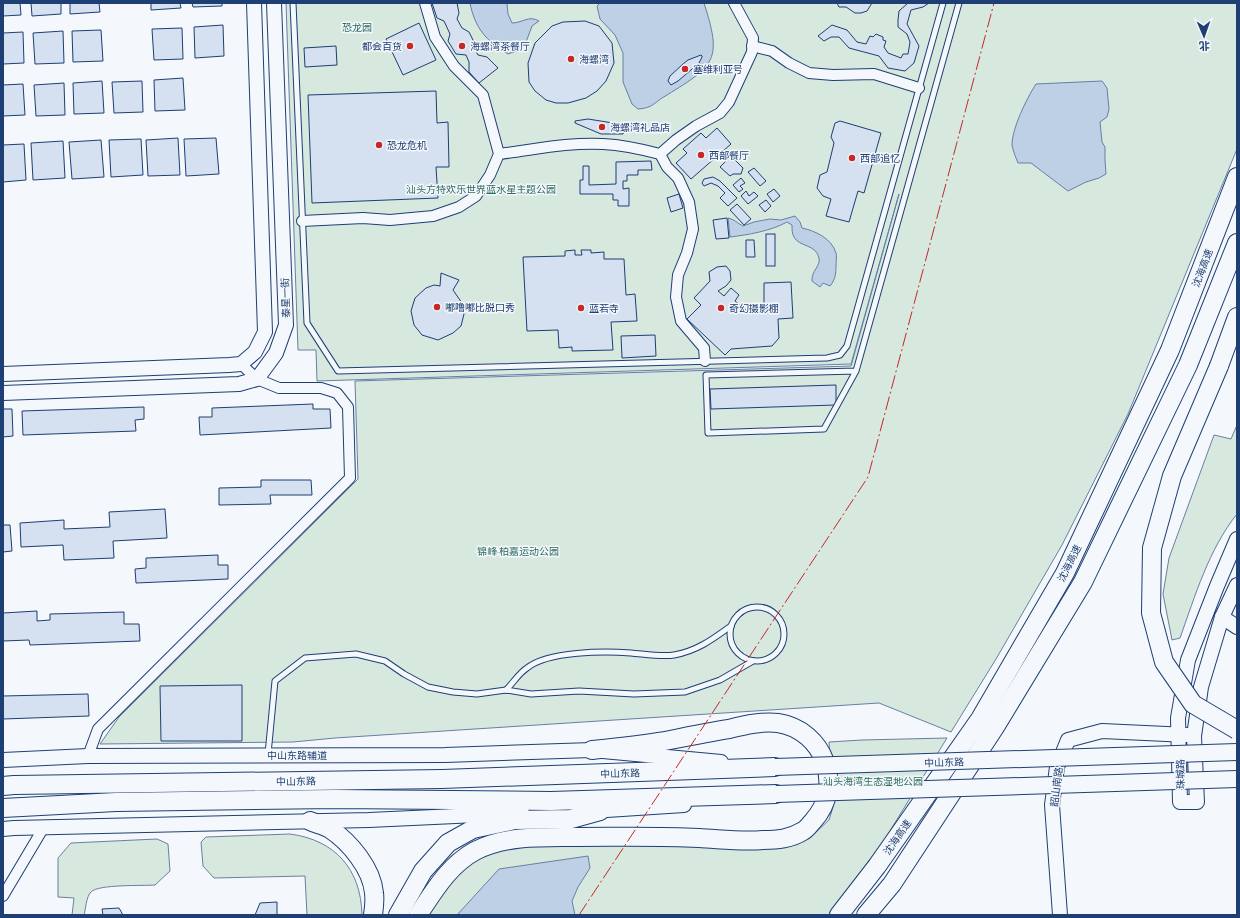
<svg xmlns="http://www.w3.org/2000/svg" width="1240" height="918" font-family="Raleway,'Noto Sans SC',sans-serif">
<style>
.green{fill:#d7e8df;stroke:#687fa3}
.water{fill:#bed0e5;stroke:#687fa3}
.building{fill:#d5e0f0;stroke:#1d3f73}
.lines{fill:none;stroke-linecap:round;stroke-linejoin:round}
.lane-casing{stroke:#1d3f73;stroke-width:7}
.street-casing{stroke:#1d3f73;stroke-width:12}
.secondary-casing{stroke:#1d3f73;stroke-width:16}
.highway-casing{stroke:#1d3f73;stroke-width:20}
.lane{stroke:#f4f7fb;stroke-width:5}
.street{stroke:#f4f7fb;stroke-width:10}
.secondary{stroke:#f4f7fb;stroke-width:14}
.highway{stroke:#f4f7fb;stroke-width:18}
.primary-bridge-casing{stroke:#1d3f73;stroke-width:18;stroke-linecap:butt}
.highway-bridge-casing{stroke:#1d3f73;stroke-width:20;stroke-linecap:butt}
.primary-bridge{stroke:#f4f7fb;stroke-width:16}
.highway-bridge{stroke:#f4f7fb;stroke-width:18}
.power{stroke:#c62828;stroke-width:1;stroke-dasharray:14 3 2 3;stroke-linecap:butt}
.poi-dot{fill:#c62828;stroke:#f4f7fb;stroke-width:1.5}
.labels{text-anchor:middle;stroke-width:3;stroke-linejoin:round;paint-order:stroke}
.park-label{font-size:10px;fill:#2c6c60;stroke:#f4f7fb}
.poi-label{font-size:10px;fill:#1d3f73;stroke:#f4f7fb;text-anchor:start}
.street-label{font-size:10px;fill:#1d3f73;stroke:#f4f7fb}
</style>
<rect width="100%" height="100%" fill="#f4f7fb"/>
<!-- green -->
<g class="green">
<polygon points="286,3 1237,3 1237,149 1128,414 1062,545 996,659 951,732 879,703 335,738 293,742 100,744 119,717 358,479 355,381 851,366 899,194 851,364 317,381 316,350 298,350"/>
<path d="M1237,425V514C1209,549 1195,596 1180,638L1172,640L1163,594L1169,558L1214,435L1231,439Z"/>
<polygon points="947,738 885,839 829,915 426,915 439,893 472,860 508,846 815,833 829,820 833,807 829,742 862,740"/>
<path d="M290,834C335,840 361,869 362,915H307L305,876L214,878L203,866L201,842L206,837Z"/>
<path d="M157,839L168,844L170,871L155,885C143,886 98,884 91,892C86,897 86,908 84,915H72L74,898L58,897V858L71,843Z"/>
</g>
<!-- water -->
<g class="water">
<path d="M470,3H507L508,14L512,23C522,23 529,15 539,21L532,26L526,42L519,50L508,54C486,41 475,28 470,3Z"/>
<path d="M600,3H704C722,59 716,65 667,95C654,102 654,108 638,109L632,104L623,82V53L615,35L600,19L597,6Z"/>
<path d="M1102,81L1107,88L1109,109L1107,117L1100,122L1102,142L1105,147V160L1106,174L1099,178L1086,182L1068,191L1031,163H1018C1016,158 1013,151 1012,145C1012,128 1027,98 1036,84Z"/>
<path d="M795,216L800,222L802,228C816,231 832,239 836,253C837,256 836,262 836,266C836,274 835,280 830,286L823,283L820,287L812,281C811,271 821,266 819,258C816,244 799,247 794,237C792,234 792,229 792,225L787,222C771,231 747,235 730,237L728,218C734,219 737,223 743,226L754,222L770,219L781,220Z"/>
<polygon points="588,856 590,868 578,887 572,901 575,915 457,915 499,869"/>
</g>
<!-- building -->
<g class="building">
<polygon points="3,3 20,3 21,15 3,16"/>
<polygon points="31,3 61,3 61,14 32,16"/>
<polygon points="70,3 99,3 100,12 70,14"/>
<polygon points="151,3 180,3 181,8 151,10"/>
<polygon points="192,3 222,3 222,6 193,7"/>
<polygon points="432,3 457,3 459,13 457,19 462,28 469,32 474,42 475,50 478,55 487,57 498,68 479,83 469,72 469,62 466,55 456,54 448,41 450,34 444,21 437,18"/>
<polygon points="837,3 872,3 867,11 861,13 855,13 846,7 839,7"/>
<polygon points="908,3 929,3 923,7 911,10 907,24 919,46 914,63 905,71 888,68 879,56 849,48 839,37 831,37 824,41 818,36 832,25 847,30 857,42 866,44 870,36 873,37 876,34 883,37 883,40 886,41 884,47 888,53 901,58 903,54 908,54 910,42 907,34 898,27 898,20 899,11"/>
<polygon points="585,21 599,26 612,43 614,63 606,81 597,91 586,98 568,103 556,103 546,100 535,91 529,82 528,63 535,43 552,26 563,22"/>
<polygon points="419,23 436,60 403,75 386,39"/>
<polygon points="223,25 224,56 195,58 194,27"/>
<polygon points="182,28 183,59 154,60 152,29"/>
<polygon points="101,30 103,61 73,62 72,31"/>
<polygon points="63,31 64,63 35,64 33,33"/>
<polygon points="23,32 24,63 3,64 3,33"/>
<polygon points="336,46 337,65 305,67 304,48"/>
<polygon points="701,55 702,56 702,57 699,63 678,81 671,85 668,81 670,76 683,64 688,60"/>
<polygon points="183,78 185,110 155,111 154,80"/>
<polygon points="102,81 104,113 74,114 73,83"/>
<polygon points="142,81 143,112 114,113 112,82"/>
<polygon points="64,83 65,115 36,116 34,85"/>
<polygon points="23,84 25,115 3,116 3,85"/>
<polygon points="436,91 437,123 448,122 449,167 436,167 438,198 312,203 308,95"/>
<polygon points="588,119 613,123 625,131 623,134 601,134 575,123 575,121"/>
<polygon points="840,121 881,133 864,193 858,191 849,222 826,216 831,199 823,196 817,188 820,175 827,172 834,143 831,137 835,123"/>
<polygon points="717,128 731,144 691,179 676,163 687,153 683,149 701,133 706,138"/>
<polygon points="178,138 180,175 148,176 146,140"/>
<polygon points="216,138 219,174 186,176 184,139"/>
<polygon points="141,139 143,175 111,177 109,140"/>
<polygon points="101,140 104,177 72,179 69,142"/>
<polygon points="63,141 65,178 33,180 31,143"/>
<polygon points="24,144 26,180 3,182 3,145"/>
<polygon points="731,156 743,168 741,174 733,174 730,176 720,167"/>
<polygon points="651,161 652,170 638,170 638,175 627,175 627,181 623,181 623,189 629,188 629,206 618,206 618,200 613,200 613,194 580,194 580,180 583,180 583,166 589,166 589,185 616,184 616,162"/>
<polygon points="754,168 766,181 760,186 748,172"/>
<polygon points="713,177 720,181 737,198 728,206 720,198 725,193 718,186 711,183 704,186 702,183 704,179"/>
<polygon points="741,178 745,183 740,186 743,189 739,192 733,185"/>
<polygon points="774,189 780,196 773,202 767,194"/>
<polygon points="746,191 749,196 754,192 758,196 748,204 741,196"/>
<polygon points="679,194 683,208 671,212 667,198"/>
<polygon points="766,200 771,206 765,212 759,205"/>
<polygon points="737,204 751,219 744,225 730,210"/>
<polygon points="727,218 729,238 716,239 713,220"/>
<rect x="766" y="234" width="9" height="32"/>
<polygon points="746,240 754,240 755,257 746,257"/>
<polygon points="575,250 575,255 582,255 581,250 591,250 591,253 604,252 604,259 624,259 626,295 635,294 637,321 611,322 613,350 572,351 572,347 559,348 558,330 527,331 523,257 565,256 565,251"/>
<polygon points="726,266 730,271 731,280 726,286 718,291 724,296 731,288 739,295 735,301 747,311 764,311 764,283 791,282 793,318 778,319 779,338 772,346 731,349 725,355 687,319 701,305 694,298 710,281 709,272 717,267"/>
<polygon points="441,273 459,280 453,290 462,303 464,314 461,326 453,333 438,340 422,335 414,325 411,311 415,298 426,288 434,285 440,286"/>
<polygon points="655,335 656,356 622,358 621,336"/>
<polygon points="836,385 836,405 711,409 710,389"/>
<polygon points="313,404 313,409 330,409 331,428 200,435 199,417 212,417 212,408"/>
<polygon points="144,407 144,419 135,420 136,431 23,435 22,411"/>
<polygon points="3,409 12,409 13,436 3,437"/>
<polygon points="261,480 311,480 312,495 270,495 271,504 219,505 219,488 261,487"/>
<polygon points="165,509 167,538 113,541 114,558 64,560 63,545 21,547 20,523 64,520 64,529 110,527 109,512"/>
<polygon points="3,525 10,525 12,551 3,552"/>
<polygon points="218,555 218,565 228,565 228,579 136,583 135,569 146,568 146,558"/>
<polygon points="37,611 37,621 50,620 50,614 124,612 124,624 139,624 140,641 30,645 29,640 3,641 3,613"/>
<polygon points="242,685 242,741 161,741 160,686"/>
<polygon points="88,694 89,716 3,719 3,696"/>
<polygon points="277,902 277,915 255,915 260,903"/>
<polygon points="119,908 123,915 103,915 102,909"/>
</g>
<g class="lines">
<defs>
<g id="lane">
<polyline points="293,3 307,323 338,371 827,358 840,355 847,346 943,3"/>
<polyline points="856,371 706,375 708,433 824,429 856,371 959,3"/>
<circle cx="757" cy="634" r="27"/>
<path d="M506,690C513,683 519,673 527,668C548,651 605,651 631,653C644,654 662,657 674,655C697,651 713,639 731,626"/>
<polyline points="268,754 275,681 305,658 356,654 385,661 404,674 428,687 453,692 477,694 506,690 531,694 579,691 634,694 685,692 720,680 753,661"/>
</g>
<g id="street">
<polyline points="752,46 772,51 789,63 809,73 833,75 874,74 919,88"/>
<path d="M499,154C533,150 568,142 603,144C622,145 641,149 660,154L676,140L696,126L720,113L729,102L752,52L753,38L734,3"/>
<polyline points="660,154 667,167 678,178 689,202 693,229 687,253 678,275 676,297 681,321 704,348 705,361"/>
<polyline points="302,221 363,218 390,220 433,216 459,207 476,196 490,175 499,154 483,95 454,66 435,37 425,3"/>
<polyline points="88,756 98,729 350,478 348,407 337,393 321,388 279,388 257,379 241,364"/>
<polyline points="3,896 44,827"/>
</g>
<g id="secondary">
<polyline points="3,374 229,365 241,364 255,352 265,332 254,3"/>
<polyline points="3,393 239,384 257,379 276,353 286,325 274,3"/>
<polyline points="1237,539 1217,586 1188,660 1178,718 1180,802 1197,802 1194,736 1201,687 1222,617 1237,585"/>
<polyline points="1222,617 1237,627"/>
<polyline points="3,760 88,756 445,755 592,750 721,762"/>
<polyline points="591,811 684,805"/>
<polyline points="3,829 14,828 369,820 522,813"/>
<polyline points="1060,915 1052,805 1057,767 1068,740 1102,731 1188,735"/>
</g>
<g id="highway">
<polyline points="1219,366 1237,317"/>
<polyline points="3,786 14,785 442,779 775,767"/>
<polyline points="3,808 116,802 335,799 551,801 776,794"/>
<path d="M310,821C316,824 324,825 330,829C350,842 372,869 374,893C375,900 374,908 373,915"/>
<polyline points="398,915 423,871 448,843 473,829 515,820 571,819 600,811"/>
<path d="M418,915C434,891 449,865 475,851C506,835 544,837 578,837C619,837 659,836 699,838C720,839 742,842 763,840C777,840 790,839 803,831C807,829 810,824 813,821C845,786 824,730 778,723C762,721 745,725 729,729C710,732 690,736 670,740C644,745 618,747 592,750"/>
<polyline points="839,915 877,866 980,719 1065,573 1170,350 1237,177"/>
<polyline points="866,915 892,884 995,727 1083,582 1188,365 1237,243"/>
</g>
</defs>
<!-- lane casing -->
<use href="#lane" class="lane-casing"/>
<!-- street casing -->
<use href="#street" class="street-casing"/>
<!-- secondary casing -->
<use href="#secondary" class="secondary-casing"/>
<!-- highway casing -->
<use href="#highway" class="highway-casing"/>
<!-- lane -->
<use href="#lane" class="lane"/>
<!-- street -->
<use href="#street" class="street"/>
<!-- secondary -->
<use href="#secondary" class="secondary"/>
<!-- highway -->
<use href="#highway" class="highway"/>
<defs>
<g id="primary-bridge">
<polyline points="775,767 1237,752"/>
<polyline points="776,794 1237,779"/>
</g>
<polyline id="highway-bridge" points="1219,366 1172,476 1152,548 1151,613 1164,662 1193,704 1237,730"/>
</defs>
<!-- primary-bridge casing -->
<use href="#primary-bridge" class="primary-bridge-casing"/>
<!-- highway-bridge casing -->
<use href="#highway-bridge" class="highway-bridge-casing"/>
<!-- primary-bridge -->
<use href="#primary-bridge" class="primary-bridge"/>
<!-- highway-bridge -->
<use href="#highway-bridge" class="highway-bridge"/>
<!-- power -->
<polyline class="power" points="579,915 868,477 994,3"/>
</g>
<!-- markers -->
<g class="poi-dot">
<circle cx="410" cy="46" r="4"/>
<circle cx="462" cy="46" r="4"/>
<circle cx="571" cy="59" r="4"/>
<circle cx="685" cy="69" r="4"/>
<circle cx="602" cy="127" r="4"/>
<circle cx="379" cy="145" r="4"/>
<circle cx="701" cy="155" r="4"/>
<circle cx="852" cy="158" r="4"/>
<circle cx="437" cy="307" r="4"/>
<circle cx="581" cy="308" r="4"/>
<circle cx="721" cy="308" r="4"/>
</g>
<g class="labels">
<!-- park labels -->
<g class="park-label">
<text x="357" y="31">恐龙园</text>
<text x="481" y="193">汕头方特欢乐世界蓝水星主题公园</text>
<text x="518" y="555">锦峰·柏嘉运动公园</text>
<text x="873" y="785">汕头海湾生态湿地公园</text>
</g>
<!-- poi labels -->
<g class="poi-label">
<text x="402" y="50" text-anchor="end">都会百货</text>
<text x="470" y="50">海螺湾茶餐厅</text>
<text x="579" y="63">海螺湾</text>
<text x="693" y="73">塞维利亚号</text>
<text x="610" y="131">海螺湾礼品店</text>
<text x="387" y="149">恐龙危机</text>
<text x="709" y="159">西部餐厅</text>
<text x="860" y="162">西部追忆</text>
<text x="445" y="311">嘟噜嘟比脱口秀</text>
<text x="589" y="312">蓝若寺</text>
<text x="729" y="312">奇幻摄影棚</text>
</g>
<!-- street labels -->
<g class="street-label">
<text transform="translate(1202 268) rotate(-69)" y="4">沈海高速</text>
<text transform="translate(285 298) rotate(-92)" y="4">泰星一街</text>
<text transform="translate(1069 563) rotate(-63)" y="4">沈海高速</text>
<text x="297" y="759">中山东路辅道</text>
<text transform="translate(944 762) rotate(-2)" y="4">中山东路</text>
<text transform="translate(620 773) rotate(-2)" y="4">中山东路</text>
<text transform="translate(1180 774) rotate(-91)" y="4">珠城路</text>
<text transform="translate(296 781) rotate(-1)" y="4">中山东路</text>
<text transform="translate(1056 787) rotate(-83)" y="4">韶山南路</text>
<text transform="translate(897 837) rotate(-55)" y="4">沈海高速</text>
</g>
</g>
<!-- border -->
<rect width="1240" height="918" fill="none" stroke="#1d3f73" stroke-width="8"/>
<!-- north arrow -->
<g transform="translate(1204 36) rotate(178)" stroke="#f4f7fb" stroke-width="3" paint-order="stroke">
<path d="M0-3L7 15L0 10L-7 15Z" fill="#1d3f73"/>
<text y="-6" font-size="11" font-weight="bold" text-anchor="middle" fill="#1d3f73">北</text>
</g>
</svg>
